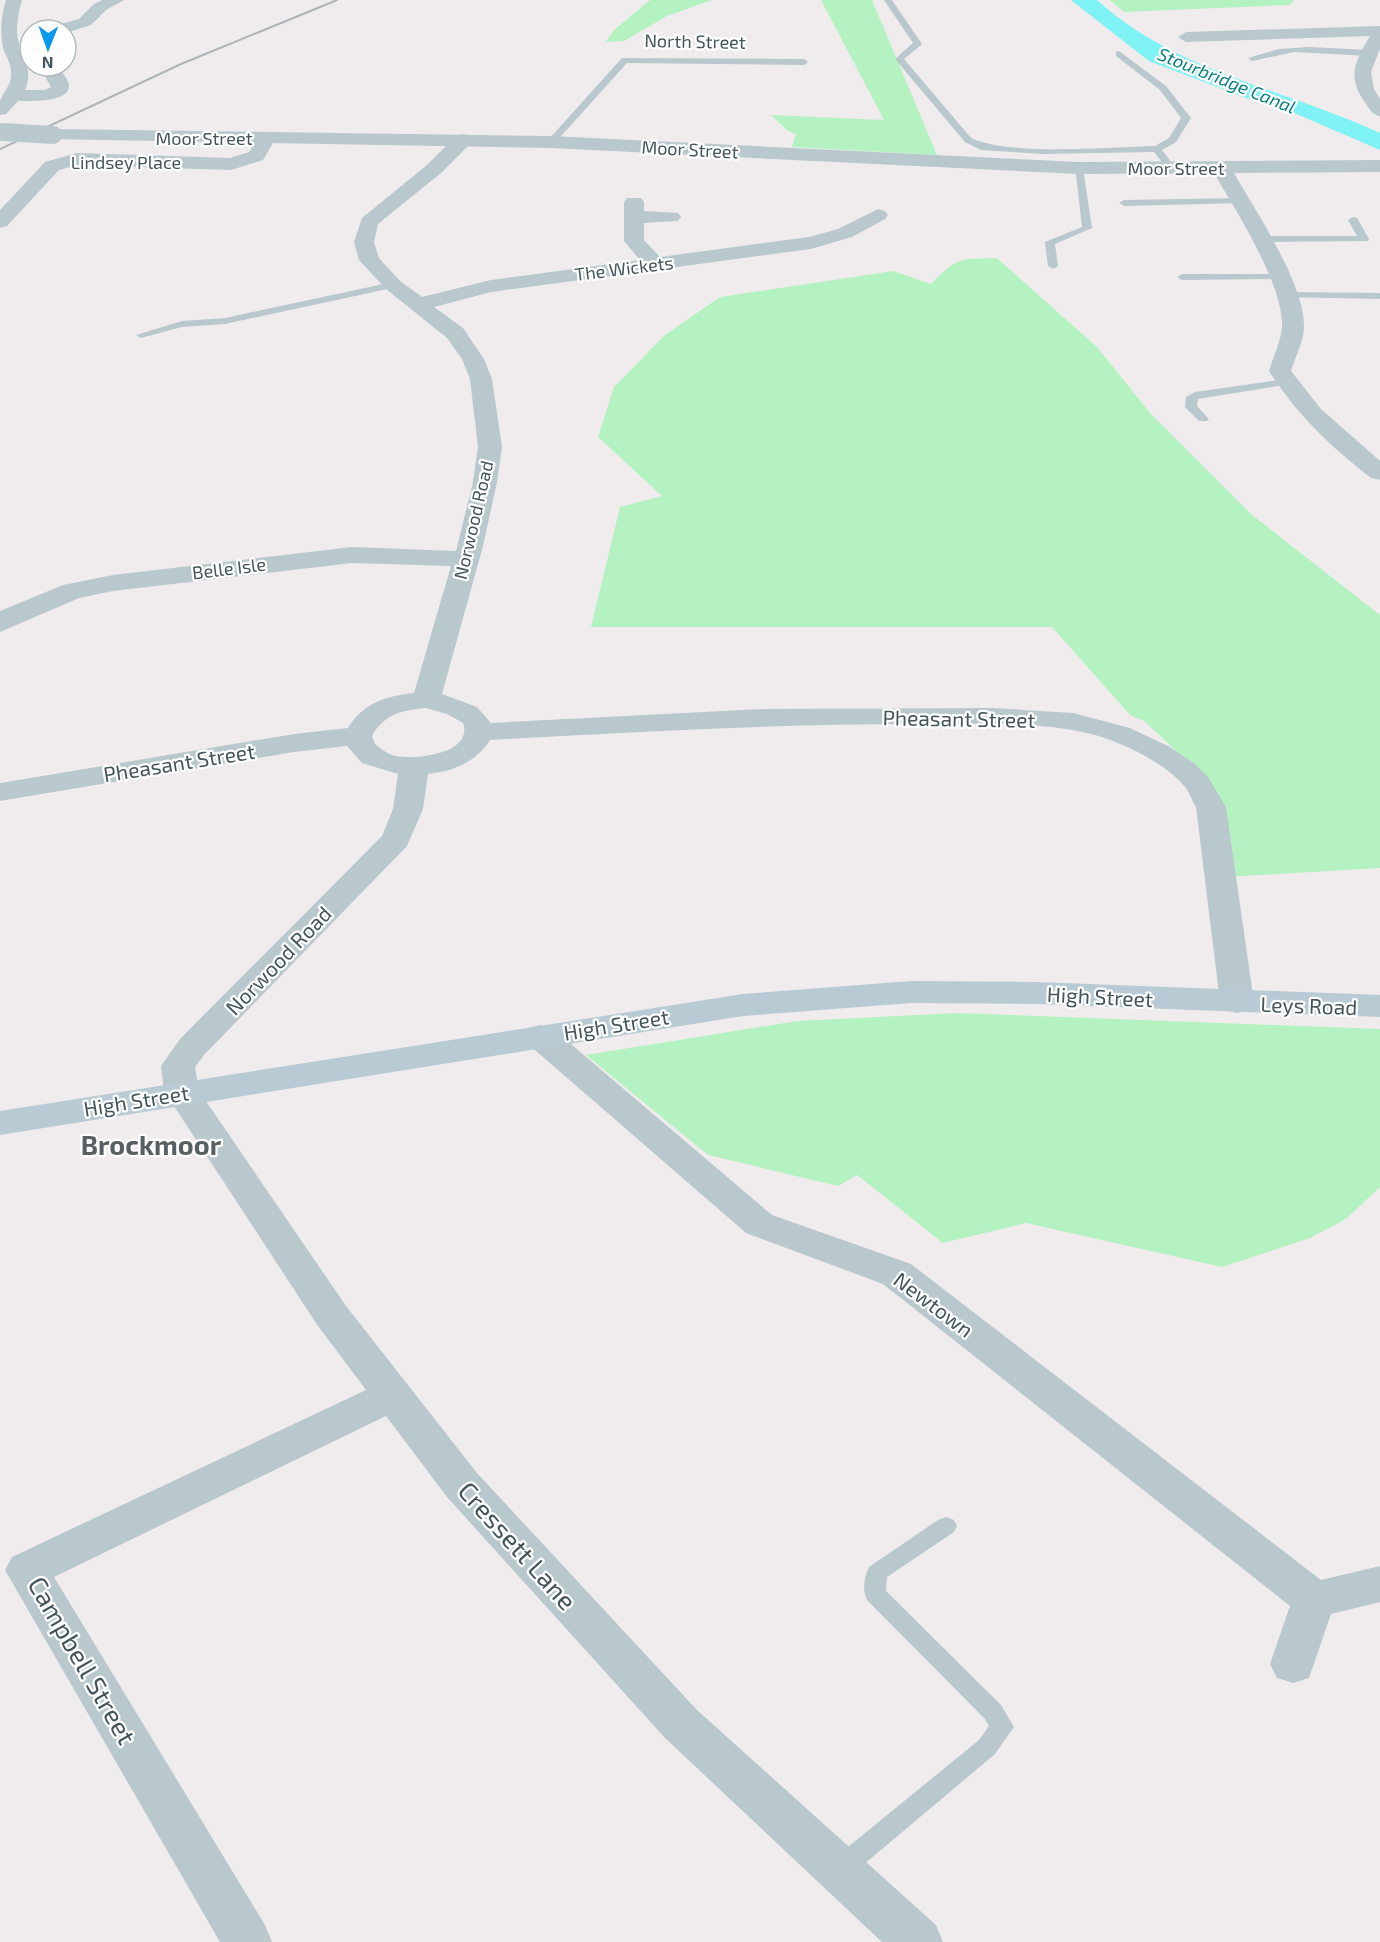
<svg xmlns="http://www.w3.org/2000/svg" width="1380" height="1942" viewBox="0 0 1380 1942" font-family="'Exo 2',sans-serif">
<rect width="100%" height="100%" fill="#f0eced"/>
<g fill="#b5f2c1">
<polygon points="650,0 712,0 667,16 624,41 606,42 613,31"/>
<polygon points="821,0 872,0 937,155 792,147 796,134 788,131 771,115 884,120"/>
<polygon points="1110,0 1293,0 1293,2 1289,5 1124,12"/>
<path d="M 997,258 L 1097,347 L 1151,414 L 1251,514 L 1380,615 L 1380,868 L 1225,877 L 1202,775 L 1144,721 L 1130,715 L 1052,627 L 591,627 L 620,507 L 662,496 L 598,437 L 614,387 L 665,335 L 720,297 L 893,271 L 931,284 C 957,257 960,259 997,258 Z"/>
<polygon points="958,1013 1380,1029 1380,1187 1346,1219 1310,1238 1222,1267 1026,1223 943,1243 857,1175 838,1186 708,1155 586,1055 797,1021"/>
</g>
<path fill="#7ef2f4" d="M 1071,0 L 1097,0 C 1176,72 1285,89 1380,133 L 1380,150 L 1292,112 L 1268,103 L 1246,98 L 1149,61 Z"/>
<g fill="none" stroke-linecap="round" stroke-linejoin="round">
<g fill="#b9c8cd" fill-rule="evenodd">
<path d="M 884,0 L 892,0 L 922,44 L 904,59 L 971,138 C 1008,156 1110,147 1155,146 L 1169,138 L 1181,118 L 1160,90 L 1116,56 L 1116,52 L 1119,51 L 1166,86 L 1191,118 L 1176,142 L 1162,150 L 1175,167 L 1167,169 L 1154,152 L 1042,154 L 981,150 L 965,142 L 895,59 L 913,43 Z"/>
<polygon points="1309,47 1369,50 1373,53 1369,56 1294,52 1252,61 1248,58 1279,49"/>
<polygon points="622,58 804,59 808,62 804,65 627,63 554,144 548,144 548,140"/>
<polygon points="1075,166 1083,168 1092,228 1055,244 1058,266 1053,269 1048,266 1045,242 1082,227"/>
<polygon points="1240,198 1243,199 1243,203 1124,206 1119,203 1124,200"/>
<polygon points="1353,217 1357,218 1369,239 1368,241 1261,242 1256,239 1261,236 1357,236 1348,220"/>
<polygon points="1278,274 1282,275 1282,279 1182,280 1177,277 1182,274"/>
<polygon points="393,282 397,283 397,287 225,324 182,327 141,338 136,335 182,321 225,318"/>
<polygon points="1286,292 1380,293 1380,299 1282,297 1282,293"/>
<polygon points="1286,379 1290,380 1290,384 1198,399 1197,406 1209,419 1207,421 1199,421 1185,407 1186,397 1195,392"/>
<path d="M 946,1517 L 954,1520 L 957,1526 L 954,1532 L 887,1577 L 886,1591 L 1001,1705 L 1014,1727 L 995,1754 L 850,1876 L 841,1879 L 832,1876 L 829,1868 L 832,1860 L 979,1740 L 989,1726 L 985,1719 L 867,1600 C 862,1590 864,1577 869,1567 L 938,1520 Z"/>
</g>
<g fill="#b9c8cd" fill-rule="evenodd">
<path d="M 6,0 L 22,0 C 18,14 15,29 19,44 C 23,64 34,68 25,90 L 45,90 L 51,87 L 39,66 L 57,66 C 61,71 69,79 69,86 C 69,103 29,101 18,101 L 6,114 L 0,115 C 0,111 0,105 0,101 C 3,92 11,86 11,75 C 12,64 6,57 3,48 C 0,33 1,15 6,0 Z"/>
<polygon points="102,0 124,0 106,10 91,25 66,33 66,30 51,30 53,26 79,19 94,4"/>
<path d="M 1380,26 L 1380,49 L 1371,72 L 1374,89 L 1380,99 L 1380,116 C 1373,115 1370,110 1366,104 C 1346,77 1355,62 1370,36 L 1186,42 L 1178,37 L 1186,32 Z"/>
<polygon points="267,132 274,134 276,138 263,160 231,170 78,165 59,170 7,226 0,228 0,210 45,162 77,153 230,158 249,152 260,134"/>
<path d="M 463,134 L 470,136 L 472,140 L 470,144 L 441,173 L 378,224 L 374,242 L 379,258 L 400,281 L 422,297 L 491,280 L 640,260 L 624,241 L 624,202 L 627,198 L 641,198 L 644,202 L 644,211 L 678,213 L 681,217 L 678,221 L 644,223 L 644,240 L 660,257 L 809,237 L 838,229 L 878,209 L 885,211 L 888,215 L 885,219 L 852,237 L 811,249 L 491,292 L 434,307 L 463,328 L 484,359 L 492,379 L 502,447 L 497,482 L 483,546 L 442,694 L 477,707 L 491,723 L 762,709 L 993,708 L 1073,713 L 1130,728 L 1170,747 L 1195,764 L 1208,777 L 1226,807 L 1254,1002 L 1249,1010 L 1237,1013 L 1225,1010 L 1220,1002 L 1196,807 C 1192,801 1190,793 1185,787 C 1165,762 1118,740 1087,733 C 1032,720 972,725 916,724 C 773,724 632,732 490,740 C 476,762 454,771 428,774 L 423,809 L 407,846 L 204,1055 L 195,1067 L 199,1091 L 346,1306 L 477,1473 L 697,1710 L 936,1925 L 943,1942 L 882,1942 L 665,1738 L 447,1497 L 386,1416 L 54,1577 L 265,1925 L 272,1942 L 220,1942 L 5,1570 L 12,1557 L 366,1390 L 318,1326 L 170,1100 L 164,1092 L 161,1066 L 180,1039 L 382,836 L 393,809 L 398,774 L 362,763 L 347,746 L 294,752 L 0,801 L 0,783 L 294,734 L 348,728 C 363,703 386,696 414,693 L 451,566 L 352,563 L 113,591 L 79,598 L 0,632 L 0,611 L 63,585 L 113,575 L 352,547 L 456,551 L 473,482 L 478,447 L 470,379 L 462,359 L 447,338 L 386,289 L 359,260 L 354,242 L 362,218 L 427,165 L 456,136 ZM 426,708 L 447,714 L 463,723 C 474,754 415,760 396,756 C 388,754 382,750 375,744 L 372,736 C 384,714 403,710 426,708 Z"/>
<path d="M 1221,162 L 1228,164 L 1231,168 C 1253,207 1305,283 1304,327 C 1304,341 1295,357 1291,371 L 1321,409 L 1380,461 L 1380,480 L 1371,478 C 1331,447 1296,414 1269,371 C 1273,357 1281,342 1282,327 C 1284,284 1233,206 1211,168 L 1214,164 Z"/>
<polygon points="540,1025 552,1028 772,1215 911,1264 1321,1580 1380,1566 1380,1602 1331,1614 1309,1678 1293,1683 1277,1678 1270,1664 1290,1606 883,1284 746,1233 528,1044 523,1036 528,1028"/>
</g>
<polygon fill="#b9c8cd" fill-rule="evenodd" points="53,129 551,136 1078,162 1380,160 1380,172 1078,174 551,148 46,139 44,135 46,131"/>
<polygon fill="#b8cad3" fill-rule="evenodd" points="911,981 1037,982 1380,995 1380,1017 1037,1004 911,1003 743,1016 0,1135 0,1111 743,994"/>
<polyline stroke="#aeb3b8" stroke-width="2" points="0,149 181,64 337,0"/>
<polyline stroke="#b9c8cd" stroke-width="18" points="2,132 53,135"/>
</g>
<g text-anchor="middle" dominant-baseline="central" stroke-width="4.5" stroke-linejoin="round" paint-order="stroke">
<g font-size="18" fill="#43555b" stroke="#fff">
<text transform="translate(695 41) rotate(1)">North Street</text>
<text x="204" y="138">Moor Street</text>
<text transform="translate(690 149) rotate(3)">Moor Street</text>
<text x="126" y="162">Lindsey Place</text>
<text x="1176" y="168">Moor Street</text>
<text transform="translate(624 268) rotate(-7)">The Wickets</text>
<text transform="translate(473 520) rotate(-77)">Norwood Road</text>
<text transform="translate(229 568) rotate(-7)">Belle Isle</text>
</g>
<g font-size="18" font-style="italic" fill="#057f81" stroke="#fff">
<text transform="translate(1227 80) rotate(22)">Stourbridge Canal</text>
</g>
<g font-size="21" fill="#43555b" stroke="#fff">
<text transform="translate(959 718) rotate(1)">Pheasant Street</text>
<text transform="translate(179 762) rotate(-9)">Pheasant Street</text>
<text transform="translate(278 960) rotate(-46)">Norwood Road</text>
<text transform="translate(1100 996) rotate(3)">High Street</text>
<text transform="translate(1309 1005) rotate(2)">Leys Road</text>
<text transform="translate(616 1024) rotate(-9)">High Street</text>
<text transform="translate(136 1100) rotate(-9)">High Street</text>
<text transform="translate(934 1304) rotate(37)">Newtown</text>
</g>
<g font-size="26" fill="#43555b" stroke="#fff">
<text transform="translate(518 1545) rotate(48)">Cressett Lane</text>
<text transform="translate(83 1660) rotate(60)">Campbell Street</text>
</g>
<g font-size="27" font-weight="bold" fill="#585f62" stroke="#fff">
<text x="151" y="1144">Brockmoor</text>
</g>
</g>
<g transform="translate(48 48) rotate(181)"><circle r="28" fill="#ffffff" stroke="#b4bbbd" stroke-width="1.5"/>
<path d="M0-4.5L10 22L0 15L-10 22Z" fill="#0898ed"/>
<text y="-9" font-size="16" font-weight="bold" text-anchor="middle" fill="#43555b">N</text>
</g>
</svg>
